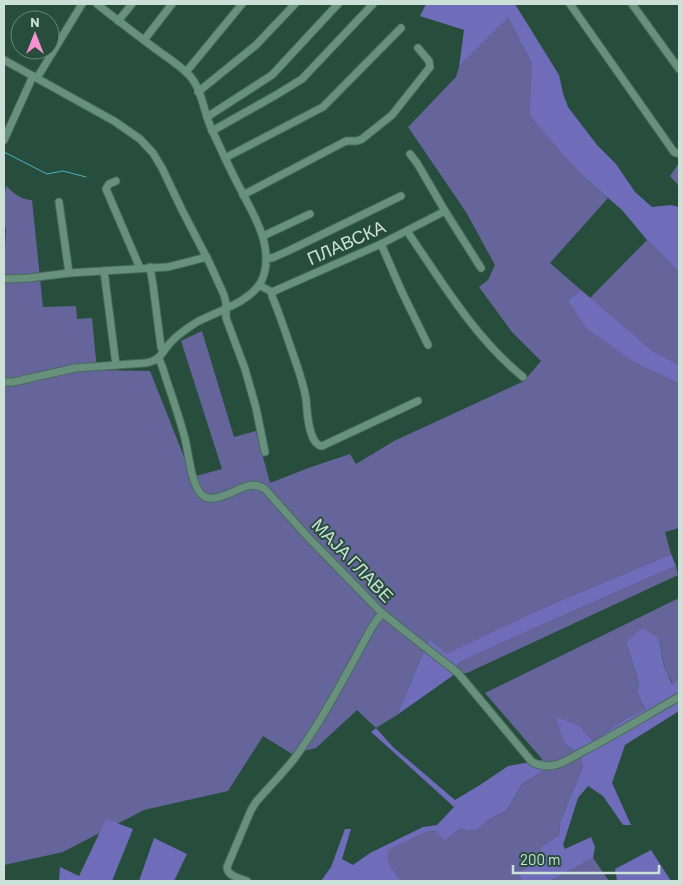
<svg xmlns="http://www.w3.org/2000/svg" width="683" height="885" viewBox="0 0 683 885" font-family="Barlow,sans-serif">
<rect width="100%" height="100%" fill="#274d3c"/>
<g fill="#65659c">
<path d="M 508,18 L 532,64 L 585,178 L 608,198 L 550,263 L 581,290 L 568,300 L 637,364 L 679,384 L 679,528 L 665,532 L 671,554 L 543,608 L 447,655 L 429,639 L 397,715 L 376,728 L 357,710 L 316,748 L 292,754 L 263,736 L 228,791 L 144,810 L 63,852 L 4,865 L 4,247 L 5,246 L 6,228 L 4,227 L 4,200 L 6,186 C 14,193 21,200 32,200 L 43,307 L 76,306 L 77,319 L 92,318 L 97,370 L 150,371 L 192,477 L 222,469 L 181,341 L 202,331 L 234,437 L 256,431 L 270,483 L 311,467 L 350,454 L 356,464 L 394,441 L 524,381 L 541,361 L 512,332 L 479,287 L 488,280 L 495,265 L 466,212 L 408,127 L 456,77 L 459,67 Z"/>
<polygon points="679,163 679,186 670,176"/>
<polygon points="647,240 679,272 679,365 653,351 590,298"/>
<polygon points="676,566 678,575 467,673 455,674 458,663 537,627"/>
<path d="M 679,598 L 679,679 L 673,684 L 665,669 L 659,639 L 626,642 L 639,682 L 637,692 L 647,709 L 627,718 L 593,741 L 580,726 L 580,755 L 583,766 L 560,822 L 559,835 L 541,847 L 541,860 L 518,873 L 522,881 L 401,881 C 393,869 386,866 387,850 L 426,832 L 459,829 L 476,831 L 488,820 L 506,811 L 522,784 L 545,770 L 542,759 L 485,693 Z"/>
<polygon points="593,858 609,881 550,881"/>
</g>
<g fill="#6f6cb9">
<polygon points="426,4 515,4 559,75 563,93 568,107 597,145 616,164 635,192 652,207 671,205 679,207 679,272 647,240 622,210 585,178 552,142 530,115 532,64 508,18 459,67 464,30 420,16"/>
<polygon points="581,290 653,351 679,365 679,384 637,364 587,329 568,300"/>
<polygon points="671,554 676,566 537,627 458,663 455,674 397,715 429,639 447,654 543,608"/>
<polygon points="643,628 659,639 664,666 672,684 679,679 679,711 625,745 612,783 631,825 623,825 603,796 588,786 578,798 563,845 565,849 591,837 595,847 593,858 550,881 522,881 518,873 541,860 541,847 559,835 560,822 583,766 580,755 564,742 556,717 580,726 593,741 627,718 646,709 637,692 639,682 626,642"/>
<path d="M 376,728 L 393,747 L 455,800 L 480,785 L 508,766 L 542,760 L 545,770 L 522,784 L 506,811 L 488,820 L 476,831 L 459,829 L 445,840 L 436,831 L 426,832 L 388,850 C 386,866 393,869 401,881 L 321,881 L 331,867 L 345,829 L 351,829 L 342,859 L 353,865 L 370,853 L 423,827 L 437,825 L 454,807 L 400,758 L 371,732 Z"/>
<polygon points="106,819 133,829 112,881 59,881 60,867 79,876"/>
<polygon points="154,838 187,854 174,881 139,881"/>
<polygon points="651,850 671,881 617,881 615,869"/>
</g>
<g fill="none" stroke-linecap="round" stroke-linejoin="round">
<polyline stroke="#4db0c7" stroke-width="1" points="4,152 47,174 63,171 86,177"/>
<g stroke="#486a5c" stroke-width="9">
<g id="minor">
<polyline points="570,4 674,152 676,153 679,153"/>
<polyline points="632,4 679,69"/>
<polyline points="118,21 132,4"/>
<polyline points="144,40 172,4"/>
<polyline points="4,60 114,121 140,139 153,153 162,168 182,210 210,264 224,295 226,303 226,318 245,369 256,408 265,452"/>
<polyline points="186,72 242,4"/>
<polyline points="37,78 82,4"/>
<polyline points="198,92 256,45 295,4"/>
<polyline points="207,117 272,75 338,4"/>
<polyline points="212,131 276,95 302,79 373,4"/>
<polyline points="4,140 33,76"/>
<polyline points="410,154 417,163 445,211 481,268"/>
<polyline points="225,158 323,107 401,28"/>
<polyline points="116,181 109,184 106,189 140,268"/>
<polyline points="243,195 346,141 357,141 362,139 392,115 430,67 429,61 418,48"/>
<polyline points="59,202 69,273"/>
<path d="M 407,231 C 442,282 474,337 523,377"/>
<polyline points="263,236 310,214"/>
<polyline points="381,244 402,292 428,345"/>
<polyline points="267,258 272,258 288,251 401,196"/>
<polyline points="150,267 153,285 161,347 163,352"/>
<polyline points="104,271 116,365"/>
<polyline points="4,279 29,278 69,273 168,267 207,257"/>
<polyline points="259,285 272,292"/>
<path d="M 272,292 L 272,296 C 280,315 286,334 293,354 C 298,368 303,383 306,398 C 307,410 308,444 322,446 L 418,401"/>
<polyline points="272,292 381,244 445,211"/>
<path d="M 158,359 L 160,361 L 163,369 C 170,391 178,413 184,435 C 189,452 190,481 201,494 C 206,499 213,499 219,497 C 235,494 249,478 265,489 L 306,535 L 381,612 L 397,625 L 458,673 L 532,762 C 540,766 547,767 555,765 C 564,763 573,757 582,752 C 615,735 647,715 679,697"/>
<path d="M 4,382 L 13,382 L 75,368 L 145,363 C 163,360 162,350 173,340 C 180,333 189,327 197,322 C 216,312 250,302 261,282 C 267,270 267,255 264,242 C 260,223 249,207 241,190 C 230,170 221,149 211,128 C 204,112 202,90 190,76 C 181,66 168,58 157,50 C 137,35 117,20 97,4"/>
<path d="M 247,881 C 239,878 227,876 227,867 L 251,810 L 256,802 C 268,788 282,774 294,759 C 324,718 347,672 372,627 L 379,617 L 384,614"/>
</g>
</g>
<use href="#minor" stroke="#68917d" stroke-width="7"/>
</g>
<g text-anchor="middle" dominant-baseline="central" stroke-width="4" stroke-linejoin="round" paint-order="stroke">
<g font-size="18" fill="#cbe0d6" stroke="#274d3c">
<text transform="translate(346 242) rotate(-24)">ПЛАВСКА</text>
<text transform="translate(353 560) rotate(46)">МАЈА ГЛАВЕ</text>
</g>
</g>
<rect width="683" height="885" fill="none" stroke="#cbe0d6" stroke-width="10"/>
<g transform="translate(35 35)"><circle r="24" fill="#274d3c" stroke="#69887a"/>
<path d="M0-4L9 19L0 12L-9 19Z" fill="#f790ce"/>
<text y="-8" font-size="14" font-weight="bold" text-anchor="middle" fill="#cbe0d6">N</text>
</g>
<path d="M513 865v8h146v-8" fill="none" stroke="#cbe0d6" stroke-width="2.5"/>
<text x="520" y="865" font-size="15" fill="#cbe0d6" stroke="#274d3c" stroke-width="4" paint-order="stroke">200 m</text>
</svg>
